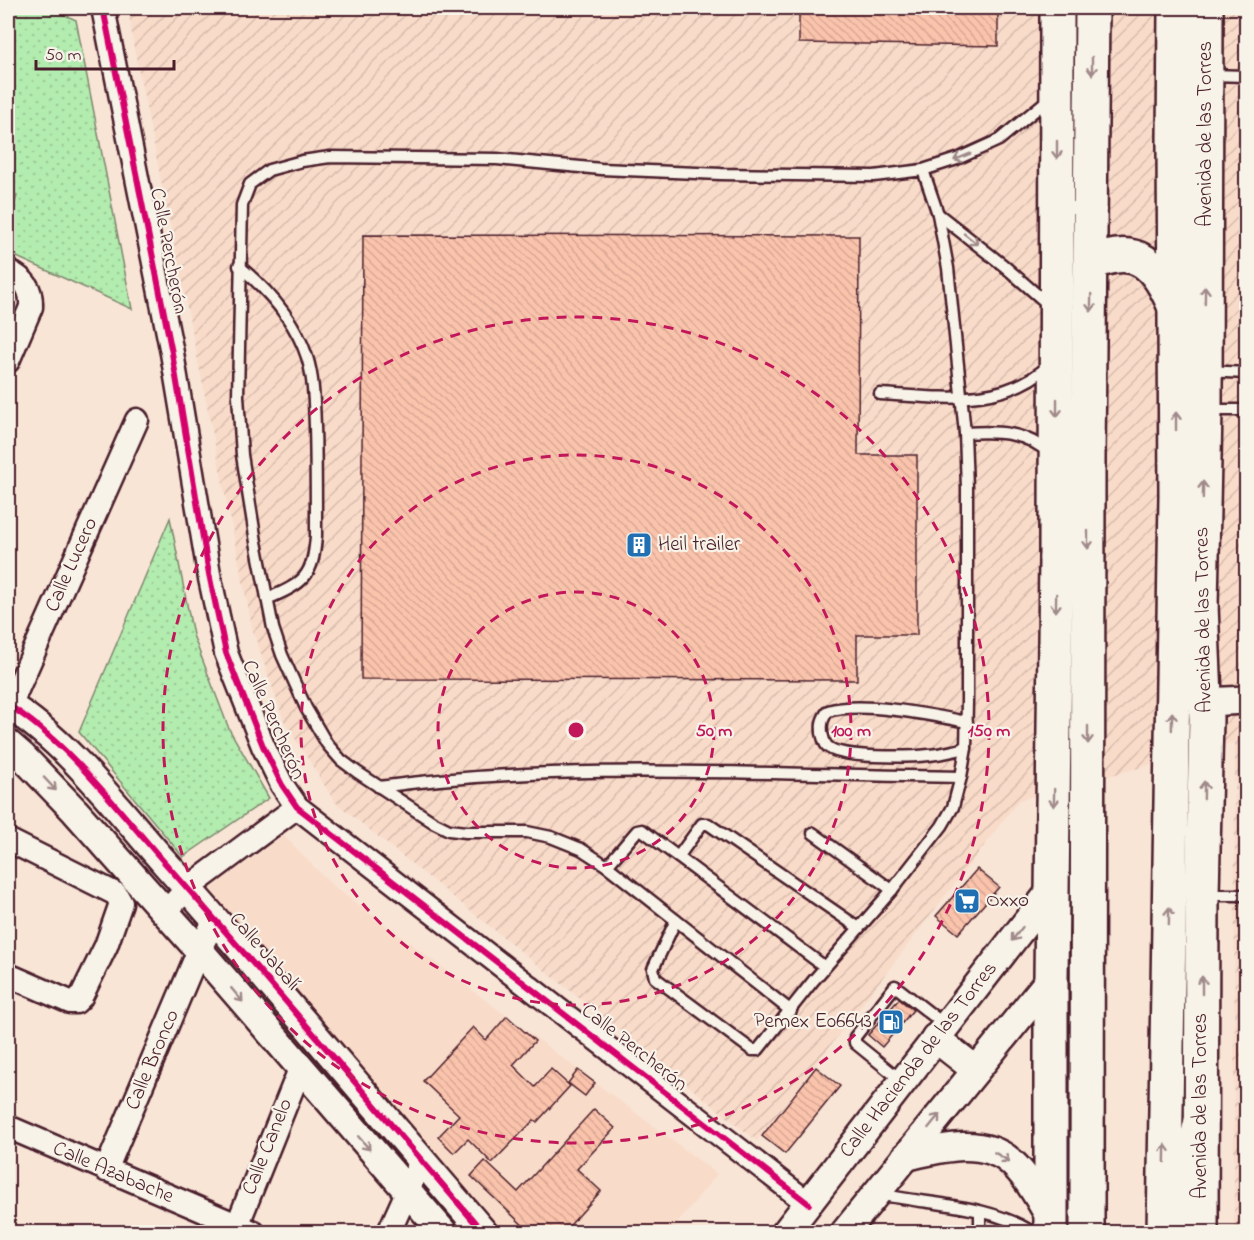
<svg xmlns="http://www.w3.org/2000/svg" width="1254" height="1240" viewBox="0 0 1254 1240" font-family="'Indie Flower',sans-serif">
<defs>
<pattern id="industrial-furrows" width="10" height="10" patternUnits="userSpaceOnUse" patternTransform="scale(1.5)"><rect width="10" height="10" fill="#f9dbc9"/><path d="M-1 1l2-2M0 10L10 0M9 11l2-2" fill="none" stroke="#d7bcad"/></pattern>
<pattern id="grass-dots" width="8" height="8" patternUnits="userSpaceOnUse" patternTransform="scale(1.5)"><rect width="8" height="8" fill="#b3ecaf"/><path d="M2 2h.1M6 6h.1" fill="none" stroke="#9bca97" stroke-width="1.8" stroke-linecap="round"/></pattern>
<pattern id="building-back-hatch" width="6" height="6" patternUnits="userSpaceOnUse" patternTransform="scale(1.5)"><rect width="6" height="6" fill="#fac3ac"/><path d="M-1 5l2 2M0 0l6 6M5-1l2 2" fill="none" stroke="#d8a794"/></pattern>
</defs>
<rect width="100%" height="100%" fill="#f8e5d6"/>
<filter id="ink" filterUnits="userSpaceOnUse"><feTurbulence type="fractalNoise" baseFrequency=".0167" numOctaves="2"/><feDisplacementMap in="SourceGraphic" scale="12" xChannelSelector="R" yChannelSelector="G"/><feConvolveMatrix kernelMatrix="1 2 1 2 8 2 1 2 1" color-interpolation-filters="sRGB"/></filter>
<g filter="url(#ink)">
<polygon fill="#f9dbc9" points="283,835 332,885 717,1174 670,1232 501,1232 206,892"/>
<polygon fill="url(#industrial-furrows)" points="128,8 1246,8 1246,1232 1234,1232 1235,742 1019,800 757,1141 335,802 284,721 253,631 134,48"/>
<g fill="url(#grass-dots)" stroke="#7e866d" stroke-width="1.5">
<polygon points="8,8 50,8 76,20 132,309 8,253 8,223 17,196 8,192"/>
<polygon points="170,518 193,635 229,729 269,798 183,857 79,732"/>
</g>
<g fill="url(#building-back-hatch)" stroke="#4a1f2b" stroke-width="1.5">
<polygon points="799,8 998,8 998,46 799,43"/>
<polygon points="363,235 859,236 858,455 917,455 917,635 857,635 857,680 361,679"/>
<polygon points="977,869 999,887 958,934 936,916"/>
<polygon points="899,999 913,1010 882,1047 868,1035"/>
<polygon points="507,1016 535,1041 513,1065 535,1087 551,1069 570,1086 537,1122 534,1120 492,1163 468,1139 454,1153 438,1137 459,1115 423,1081 473,1027 486,1040"/>
<polygon points="816,1067 840,1086 785,1154 762,1136"/>
<polygon points="578,1070 595,1083 585,1096 568,1083"/>
<polygon points="594,1109 615,1128 577,1169 601,1191 563,1233 531,1233 471,1176 485,1161 518,1192"/>
</g>
<g fill="none" stroke-linecap="round" stroke-linejoin="round">
<g stroke="#4a1f2b" stroke-width="15">
<g id="service">
<polyline points="1210,75 1246,76"/>
<polyline points="923,170 957,159 999,140 1050,98"/>
<polyline points="938,214 1003,265 1050,306"/>
<path d="M 239,266 C 269,291 295,320 307,357 C 314,379 314,403 315,426 C 316,462 316,499 316,536 C 313,577 304,583 267,599"/>
<polyline points="1207,371 1246,373"/>
<path d="M 880,394 C 937,397 1004,409 1050,364"/>
<polyline points="1208,410 1246,410"/>
<path d="M 965,433 C 996,431 1026,431 1050,454"/>
<path d="M 966,748 C 954,751 941,754 929,755 C 911,757 838,759 827,746 C 824,743 823,737 822,733 C 821,724 822,719 828,711 C 862,701 931,715 967,722"/>
<path d="M 379,787 C 572,761 768,775 961,777"/>
<polyline points="813,833 892,890"/>
<polyline points="678,857 702,824 708,824 859,928"/>
<polyline points="607,866 637,831 642,830 825,967"/>
<polyline points="1206,895 1246,895"/>
<polyline points="676,920 653,969 655,978 752,1050 758,1050 813,981 892,890 942,826 953,807 961,777 966,748 967,702 967,488 965,433 948,268 938,214 923,170 874,176 721,174 601,169 497,159 330,157 302,161 269,170 250,184 242,205 238,396 242,455 256,542 273,628 282,655 306,708 327,744 341,760 357,772 433,822 449,830 466,832 527,832 551,837 581,849 607,866 791,1011"/>
<polyline points="902,1081 855,1043 855,1037 895,986 945,1025"/>
<path d="M 879,1194 C 930,1205 988,1204 1032,1232"/>
<polyline points="980,1232 980,1212"/>
</g>
</g>
<g stroke="#4a1f2b" stroke-width="27">
<g id="minor">
<polyline points="103,8 172,353 209,574 226,653 263,746 282,785 297,807 809,1204"/>
<path d="M 8,271 C 24,279 32,288 31,307 L 8,361"/>
<polyline points="8,710 137,420"/>
<polyline points="8,840 116,894 121,903 106,946 81,997 76,1002 70,1002 8,975"/>
<polyline points="165,912 188,888 297,807"/>
<polyline points="8,1127 253,1232"/>
<polyline points="106,1170 199,950 215,920"/>
<polyline points="237,1226 300,1069"/>
<polyline points="389,1232 421,1161"/>
</g>
</g>
<g stroke="#4a1f2b" stroke-width="32">
<g id="tertiary">
<polyline points="1206,702 1246,700"/>
<path d="M 8,705 C 67,741 119,811 165,863 C 273,984 377,1109 483,1232"/>
<polyline points="8,744 23,757 75,811 199,950 443,1232"/>
<polyline points="935,1038 976,1070"/>
<path d="M 905,1157 C 938,1149 982,1136 1011,1162 C 1028,1177 1039,1199 1051,1219"/>
<polyline points="786,1232 1053,888"/>
<polyline points="845,1232 1051,978"/>
</g>
</g>
<g stroke="#4a1f2b" stroke-width="38">
<g id="primary">
<polyline points="1051,1232 1051,978 1056,558 1057,8"/>
<polyline points="1201,1232 1202,895 1206,719 1201,606 1205,410 1206,8"/>
</g>
</g>
<g stroke="#4a1f2b" stroke-width="38">
<g id="trunk">
<path d="M 1091,264 C 1137,242 1157,265 1174,305"/>
<polyline points="1188,549 1201,606"/>
<polyline points="1056,558 1078,488"/>
<polyline points="1178,1219 1201,1121"/>
<polyline points="1087,1232 1088,458 1092,8"/>
<polyline points="1164,1232 1176,496 1174,144 1175,8"/>
</g>
</g>
<use href="#service" stroke="#f7f3e8" stroke-width="10"/>
<use href="#minor" stroke="#f7f3e8" stroke-width="22"/>
<use href="#tertiary" stroke="#f7f3e8" stroke-width="27"/>
<use href="#primary" stroke="#f7f3e8" stroke-width="33"/>
<use href="#trunk" stroke="#f7f3e8" stroke-width="33"/>
<g stroke="#f7f3e8" stroke-width="10">
<g id="cycleway">
<polyline points="103,8 172,353 209,574 226,653 263,746 282,785 297,807 809,1204"/>
<path d="M 8,705 C 67,741 119,811 165,863 C 273,984 377,1109 483,1232"/>
</g>
</g>
<use href="#cycleway" stroke="#d6006c" stroke-width="6"/>
</g>
<defs><path id="oneway-shaft" d="M-6 0H5M1.5-3L5.5 0L1.5 3" fill="none" stroke-width="1.6" stroke-linecap="round" stroke-linejoin="round" transform="scale(1.5)"/></defs>
<g stroke="#a0898a">
<use href="#oneway-shaft" transform="translate(1092 66) rotate(90)"/>
<use href="#oneway-shaft" transform="translate(1057 150) rotate(90)"/>
<use href="#oneway-shaft" transform="translate(962 157) rotate(158)"/>
<use href="#oneway-shaft" transform="translate(971 239) rotate(38)"/>
<use href="#oneway-shaft" transform="translate(1205 295) rotate(-89)"/>
<use href="#oneway-shaft" transform="translate(1091 303) rotate(91)"/>
<use href="#oneway-shaft" transform="translate(1057 408) rotate(90)"/>
<use href="#oneway-shaft" transform="translate(1176 421) rotate(-90)"/>
<use href="#oneway-shaft" transform="translate(1203 490) rotate(-89)"/>
<use href="#oneway-shaft" transform="translate(1088 540) rotate(90)"/>
<use href="#oneway-shaft" transform="translate(1056 603) rotate(91)"/>
<use href="#oneway-shaft" transform="translate(1172 721) rotate(-89)"/>
<use href="#oneway-shaft" transform="translate(1088 735) rotate(90)"/>
<use href="#oneway-shaft" transform="translate(50 784) rotate(47)"/>
<use href="#oneway-shaft" transform="translate(1204 790) rotate(-89)"/>
<use href="#oneway-shaft" transform="translate(1054 798) rotate(91)"/>
<use href="#oneway-shaft" transform="translate(1169 916) rotate(-89)"/>
<use href="#oneway-shaft" transform="translate(1017 934) rotate(128)"/>
<use href="#oneway-shaft" transform="translate(1202 985) rotate(-90)"/>
<use href="#oneway-shaft" transform="translate(237 995) rotate(50)"/>
<use href="#oneway-shaft" transform="translate(934 1121) rotate(-51)"/>
<use href="#oneway-shaft" transform="translate(364 1143) rotate(49)"/>
<use href="#oneway-shaft" transform="translate(1165 1153) rotate(-89)"/>
<use href="#oneway-shaft" transform="translate(1002 1157) rotate(31)"/>
</g>
</g>
<g fill="none" stroke="#c2185b" stroke-width="3" stroke-dasharray="10 8">
<circle cx="576" cy="730" r="138"/>
<circle cx="576" cy="730" r="275"/>
<circle cx="576" cy="730" r="413"/>
</g>
<defs>
<g id="building-square" transform="scale(1.35)"><rect x="-9" y="-9" width="18" height="18" rx="4" fill="#1f6fb2" stroke="#f7f3e8"/><path d="M-4-6H4V6H1V3H-1V6H-4ZM-2.5-4.3h1.7v1.8h-1.7ZM.8-4.3h1.7v1.8H.8ZM-2.5-1h1.7V.8h-1.7ZM.8-1h1.7V.8H.8Z" fill="#fff"/></g>
<g id="supermarket-square" transform="scale(1.35)"><rect x="-9" y="-9" width="18" height="18" rx="4" fill="#1f6fb2" stroke="#f7f3e8"/><path d="M-6-5.5h2.5l.6 2H6L4.5 2H-2.5L-4.4-4H-6ZM-1.5 3.2a1.3 1.3 0 1 0 .1 0ZM3 3.2a1.3 1.3 0 1 0 .1 0Z" fill="#fff"/></g>
<g id="fuel-square" transform="scale(1.35)"><rect x="-9" y="-9" width="18" height="18" rx="4" fill="#1f6fb2" stroke="#f7f3e8"/><path d="M-5.5-6h7V0h2V4h1.3V-2.5L3-4.5l.8-.8L6-3V5H2.5V1h-1V6h-7ZM-4.2-4.7v3.2H.2V-4.7Z" fill="#fff"/></g>
</defs>
<g fill-rule="evenodd">
<use href="#building-square" x="639" y="545"/>
<use href="#supermarket-square" x="967" y="901"/>
<use href="#fuel-square" x="891" y="1022"/>
</g>
<g text-anchor="middle" dominant-baseline="central" stroke-width="4.5" stroke-linejoin="round" paint-order="stroke">
<g font-size="21" fill="#4a1f2b" stroke="#f7f3e8">
<text transform="translate(1206 134) rotate(-90)">Avenida de las Torres</text>
<text transform="translate(168 251) rotate(79)">Calle Percherón</text>
<text transform="translate(72 565) rotate(-66)">Calle Lucero</text>
<text transform="translate(1204 620) rotate(-91)">Avenida de las Torres</text>
<text transform="translate(273 720) rotate(66)">Calle Percherón</text>
<text transform="translate(264 952) rotate(49)">Calle Jabalí</text>
<text transform="translate(634 1048) rotate(38)">Calle Percherón</text>
<text transform="translate(153 1060) rotate(-67)">Calle Bronco</text>
<text transform="translate(919 1060) rotate(-52)">Calle Hacienda de las Torres</text>
<text transform="translate(1201 1106) rotate(-90)">Avenida de las Torres</text>
<text transform="translate(268 1147) rotate(-68)">Calle Canelo</text>
<text transform="translate(113 1173) rotate(23)">Calle Azabache</text>
</g>
<g font-size="21" fill="#4a1f2b" stroke="#f7f3e8" text-anchor="start">
<text x="658" y="545">Heil trailer</text>
<text x="986" y="901">Oxxo</text>
<text x="872" y="1022" text-anchor="end">Pemex E06643</text>
</g>
</g>
<circle cx="576" cy="730" r="9" fill="#c2185b" stroke="#f7f3e8" stroke-width="3"/>
<g font-size="18" text-anchor="middle" font-weight="bold" fill="#c2185b" stroke="#f7f3e8" stroke-width="4.5" stroke-linejoin="round" paint-order="stroke">
<text x="714" y="736">50 m</text>
<text x="851" y="736">100 m</text>
<text x="989" y="736">150 m</text>
</g>
<rect width="1254" height="1240" fill="none" stroke="#f7f3e8" stroke-width="30"/>
<rect x="15" y="15" width="1224" height="1210" fill="none" stroke="#4a1f2b" stroke-width="2" filter="url(#ink)"/>
<path d="M36 60v9h138v-9" fill="none" stroke="#4a1f2b" stroke-width="3"/>
<text x="45" y="60" font-size="18" fill="#4a1f2b" stroke="#f7f3e8" stroke-width="4.5" paint-order="stroke">50 m</text>
</svg>
